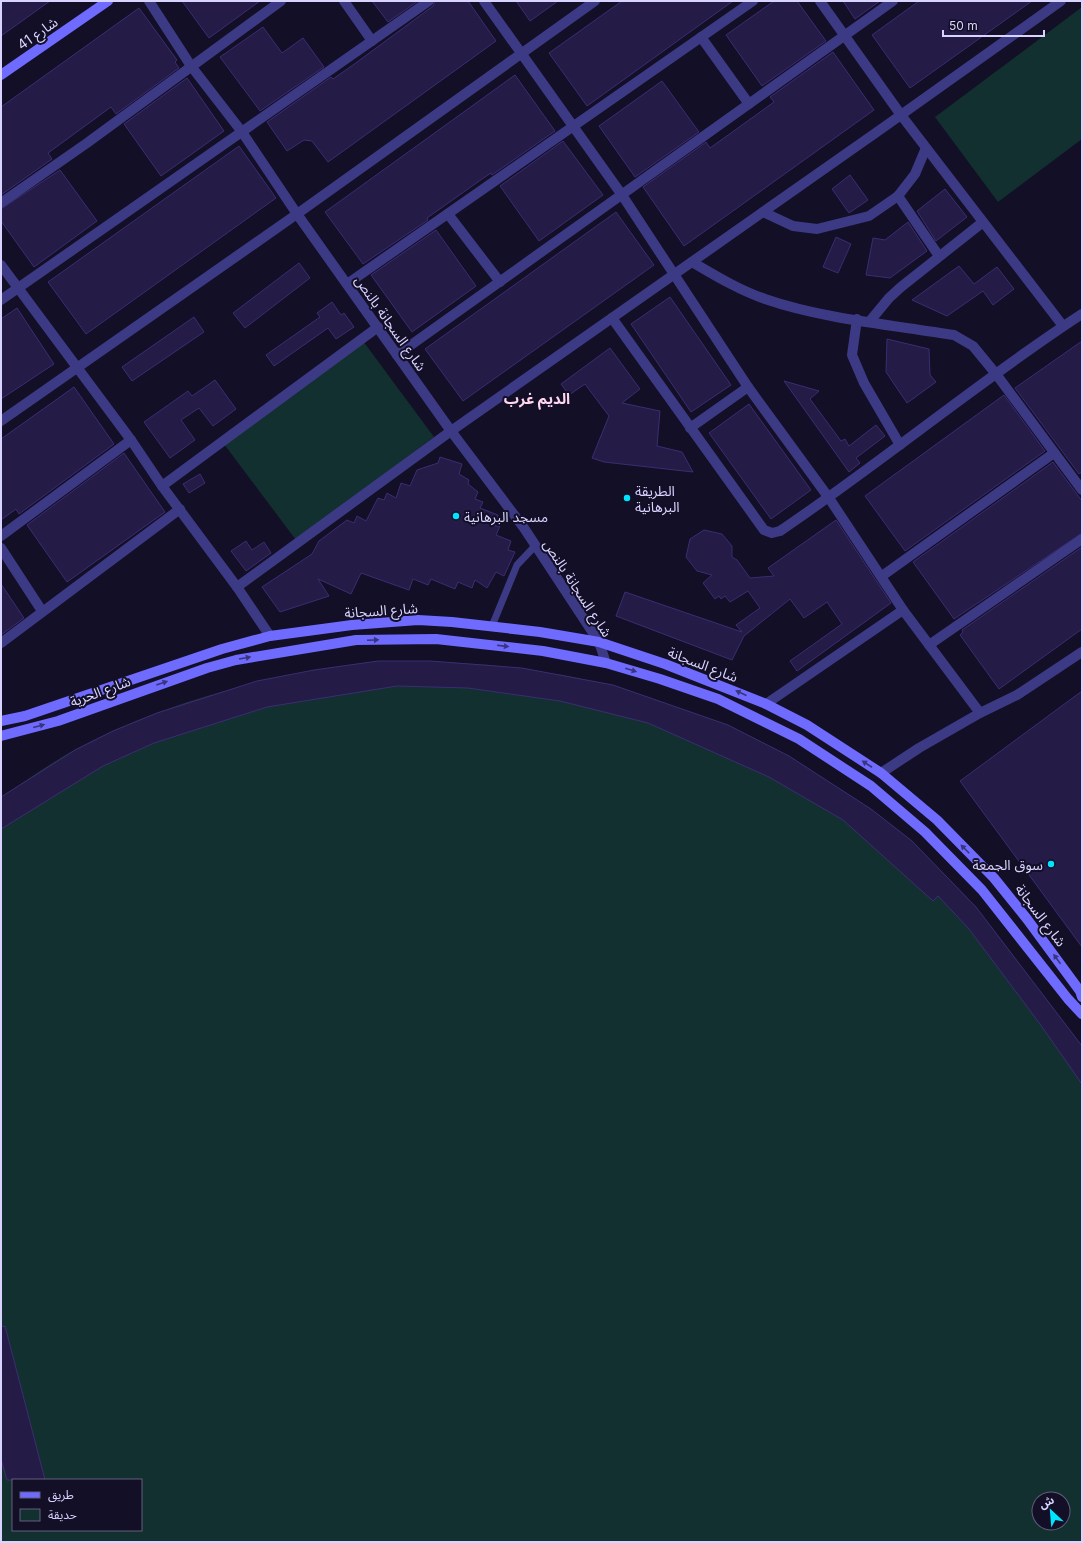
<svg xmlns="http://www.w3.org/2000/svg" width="1083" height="1543" viewBox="0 0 1083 1543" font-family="Inter,'Noto Sans Arabic',sans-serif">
<rect width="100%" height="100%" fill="#130f26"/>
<g fill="#12302f" fill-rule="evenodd">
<polygon points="1082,7 1082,139 998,202 935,117"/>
<polygon points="363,341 434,437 296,540 224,444"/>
<path d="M 378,661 L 430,661 L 492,665 L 563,675 L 613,685 L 728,725 L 789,756 L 871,809 L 912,841 L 976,907 L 1082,1046 L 1082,1542 L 1,1542 L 1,797 C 26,781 50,763 76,749 C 169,699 273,675 378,661 ZM 13,1480 L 141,1480 L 141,1530 L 13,1530 ZM 1039,1499 L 1063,1499 L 1063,1523 L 1039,1523 Z"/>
</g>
<g fill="#241b47" stroke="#3b2d73">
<polygon points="1,1 50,1 1,36"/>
<polygon points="182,1 260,1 209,38"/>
<polygon points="372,1 418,1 388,22"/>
<polygon points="435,1 468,1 496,41 328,162 312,141 304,140 287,151 267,122 331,77 333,79 353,65 433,6"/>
<polygon points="516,1 558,1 530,21"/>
<polygon points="622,1 733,1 587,106 549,53"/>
<polygon points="774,1 797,1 826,41 762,86 726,35"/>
<polygon points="843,1 880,1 855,19"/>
<polygon points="919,1 1032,1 910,88 872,35"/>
<polygon points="139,8 177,60 175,62 179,68 116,114 111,107 48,153 52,159 1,195 1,107"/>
<polygon points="263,27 282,53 303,38 324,67 260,111 220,57"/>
<polygon points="833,52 874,110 684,246 643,187 706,142 710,148 731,133 774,102 770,97"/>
<polygon points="515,75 555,131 492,175 491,173 482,179 427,218 428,220 363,264 325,212"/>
<polygon points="187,78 224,131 161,176 124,124"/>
<polygon points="662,81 699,132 635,177 599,126"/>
<polygon points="563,141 603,195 539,241 500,186"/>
<polygon points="239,146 276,198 86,334 48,282"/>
<polygon points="60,170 97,221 34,267 1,221 1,209"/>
<polygon points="850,175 868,200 849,213 832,189"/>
<polygon points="945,189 967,217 936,241 917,211"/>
<polygon points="616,212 654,265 463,401 425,349"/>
<polygon points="908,222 927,251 890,278 866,275 873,238 885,240"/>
<polygon points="436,230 476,286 412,332 371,275"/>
<polygon points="836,237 851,244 838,273 823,267"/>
<polygon points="299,263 310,278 245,328 233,313"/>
<polygon points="959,266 974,284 997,267 1014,289 993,305 983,291 947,316 912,300"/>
<polygon points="670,297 731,385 691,412 631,324"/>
<polygon points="332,302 341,315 344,313 354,327 336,339 328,328 274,366 266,355 320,317 317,313"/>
<polygon points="17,308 54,364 1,399 1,319"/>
<polygon points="194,317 204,332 132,381 122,367"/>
<polygon points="887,339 929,349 930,375 936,382 907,403 886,372"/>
<polygon points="1082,341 1082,472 1079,474 1015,388"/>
<polygon points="610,348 640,389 622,403 660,411 657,446 682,452 693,472 604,462 592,458 609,416 585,384 569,395 561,384"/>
<polygon points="215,380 236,409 213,426 199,408 181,420 195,440 170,458 144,422 188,391 192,396"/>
<polygon points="784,381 819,391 810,399 841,441 845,439 849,446 876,425 885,436 856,458 860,463 849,472"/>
<polygon points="74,387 114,444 19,514 16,509 1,520 1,439"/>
<polygon points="1004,395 1045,451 905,551 865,496"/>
<polygon points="749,404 811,490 771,519 709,433"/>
<polygon points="124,453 165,512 67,582 27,525"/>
<polygon points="440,457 462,464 459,474 469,480 468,484 478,492 475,499 483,502 480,508 498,515 495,526 500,526 496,535 511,541 508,550 515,552 504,576 496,572 487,588 475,580 472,588 458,582 455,589 431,579 428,585 413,579 409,590 361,573 351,594 318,579 329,596 280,612 262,587 312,554 319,541 347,520 354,523 357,516 366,521 378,498 384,500 387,493 396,498 401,483 410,486 417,470 438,463"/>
<polygon points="1053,462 1082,501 1082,533 954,619 913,562"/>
<polygon points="200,474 205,483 189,493 183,484"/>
<polygon points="836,520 891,603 797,671 790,661 842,624 827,602 804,618 790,599 744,636 732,660 616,616 625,592 742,632 736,625 760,608 748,591 730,602 725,596 721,599 719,596 715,599 703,583 712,575 697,571 686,557 690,539 704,530 722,534 732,546 732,557 737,560 750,578 774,576 768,568"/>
<polygon points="246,541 252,550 264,542 271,553 246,571 231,551"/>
<polygon points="1082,547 1082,629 999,689 960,635 963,632 962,630"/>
<polygon points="1,584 24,618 1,635"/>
<polygon points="378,661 430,661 522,668 613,685 728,725 789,756 871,809 912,841 976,907 1082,1046 1082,1084 1040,1024 969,929 938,896 933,901 843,820 769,777 648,723 560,701 468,688 397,686 267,707 154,743 103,766 1,829 1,797 75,750 113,731 157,713 257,681 314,670"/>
<polygon points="1082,691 1082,947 960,781"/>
<polygon points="5,1326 45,1480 7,1480 1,1459 1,1327"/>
</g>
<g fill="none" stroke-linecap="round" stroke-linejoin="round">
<polyline stroke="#3d3a85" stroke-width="7" points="492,626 517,565 535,546"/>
<g stroke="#3d3a85" stroke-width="10">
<polyline points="344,1 372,41"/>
<polyline points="484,1 622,195 748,387 829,498 903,610 980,713"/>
<polyline points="820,1 901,115 1063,326"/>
<polyline points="701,37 749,104"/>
<polyline points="898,196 939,256"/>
<polyline points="1,203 87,143 281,1"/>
<polyline points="763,212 793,226 817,229 869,216 898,196 915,174 926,148"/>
<polyline points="448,214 500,282"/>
<path d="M 692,262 C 716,276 739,290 765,299 C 823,319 893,325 954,335 L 973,346 L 996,374 L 1082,490"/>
<polyline points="1,265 131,440 162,486 237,587 270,636"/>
<polyline points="347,284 753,1"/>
<polyline points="1,300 429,1"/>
<path d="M 612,318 L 764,530 L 772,533 L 780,531 C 882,462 978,382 1082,314"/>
<polyline points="857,319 852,355 864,383 900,445"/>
<polyline points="870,321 889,298 901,287 983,222"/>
<polyline points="397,355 893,1"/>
<polyline points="1,421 297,214 595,1"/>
<polyline points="690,428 748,387"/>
<polyline points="162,486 378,327"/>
<polyline points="1,536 131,440"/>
<polyline points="1,548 42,611"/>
<polyline points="882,576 1054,453"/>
<polyline points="237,587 451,431 884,127 1061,1"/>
<polyline points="1,643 180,509"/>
<polyline points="929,645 1082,539"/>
<polyline points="766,704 903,610"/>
<polyline points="881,773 919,748 980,713 1017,695 1082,652"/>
</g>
<polyline stroke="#3d3a85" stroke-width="10" points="149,1 191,66 242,132 297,214 451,431 524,528 599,642 606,663"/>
<g stroke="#6f6bff" stroke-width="10">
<polyline points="1,75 108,1"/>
<polyline points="1,721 25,716 222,649 270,636 352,625 418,620 452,622 540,632 599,642 665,664 766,704 807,725 881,773 937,820 994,878 1027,919 1080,991 1082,997"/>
<polyline points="1,736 58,721 207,668 236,660 356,640 436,639 543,651 606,663 660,679 718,699 799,739 871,786 925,832 982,890 1068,999 1082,1014"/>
</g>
</g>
<defs><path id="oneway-solid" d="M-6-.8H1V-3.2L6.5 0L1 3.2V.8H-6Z"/></defs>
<g fill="#38347d">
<use href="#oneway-solid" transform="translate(373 640) rotate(-2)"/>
<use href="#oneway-solid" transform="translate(503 646) rotate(7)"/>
<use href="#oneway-solid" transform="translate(245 658) rotate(-10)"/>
<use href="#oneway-solid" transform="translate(631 670) rotate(17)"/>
<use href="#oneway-solid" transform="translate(162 683) rotate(-19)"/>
<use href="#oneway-solid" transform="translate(741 693) rotate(-156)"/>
<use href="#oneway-solid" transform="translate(39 726) rotate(-15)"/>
<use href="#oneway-solid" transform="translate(867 764) rotate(-147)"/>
<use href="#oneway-solid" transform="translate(965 849) rotate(-135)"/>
<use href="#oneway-solid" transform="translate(1057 959) rotate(-126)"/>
</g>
<g fill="#00e5ff" stroke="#130f26" stroke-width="1.5">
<circle cx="627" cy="498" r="4"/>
<circle cx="456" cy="516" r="4"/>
<circle cx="1051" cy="864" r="4"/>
</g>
<g text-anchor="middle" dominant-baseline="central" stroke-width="4" stroke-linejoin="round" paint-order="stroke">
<g font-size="14" fill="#d9d4ff" stroke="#130f26">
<text transform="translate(37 33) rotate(-35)">شارع 41</text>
<text transform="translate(391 323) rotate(55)">شارع السجانة بالنص</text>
<text transform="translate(578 588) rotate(57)">شارع السجانة بالنص</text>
<text transform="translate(381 610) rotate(-4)">شارع السجانة</text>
<text transform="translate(703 664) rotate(21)">شارع السجانة</text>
<text transform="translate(100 691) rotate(-20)">شارع الحرية</text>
<text transform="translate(1041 915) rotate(53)">شارع السجانة</text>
</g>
<g font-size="14" fill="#d9d4ff" stroke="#130f26" text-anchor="start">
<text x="635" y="490">الطريقة<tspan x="635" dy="16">البرهانية</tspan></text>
<text x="464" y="516">مسجد البرهانية</text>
<text x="1043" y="864" text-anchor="end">سوق الجمعة</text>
</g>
<g font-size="15" font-weight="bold" fill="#ffd6f0" stroke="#130f26">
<text x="537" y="398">الديم غرب</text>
</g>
</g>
<rect width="1083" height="1543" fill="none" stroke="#d9d4ff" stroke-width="4"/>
<rect x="12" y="1479" width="130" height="52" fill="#130f26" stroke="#625e7d"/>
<rect x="20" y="1492" width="20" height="6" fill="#6f6bff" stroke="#625e7d"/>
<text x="48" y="1499" font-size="12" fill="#d9d4ff">طريق</text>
<rect x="20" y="1509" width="20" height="12" fill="#12302f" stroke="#625e7d"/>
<text x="48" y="1519" font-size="12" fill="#d9d4ff">حديقة</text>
<g transform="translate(1051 1511) rotate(334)"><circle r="19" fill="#130f26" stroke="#625e7d"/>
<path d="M0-3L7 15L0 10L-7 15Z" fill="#00e5ff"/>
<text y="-6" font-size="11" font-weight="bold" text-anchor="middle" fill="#d9d4ff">ش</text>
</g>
<path d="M943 30v6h101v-6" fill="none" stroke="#d9d4ff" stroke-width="2"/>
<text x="949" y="30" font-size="12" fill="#d9d4ff" stroke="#130f26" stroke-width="3" paint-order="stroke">50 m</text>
</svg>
